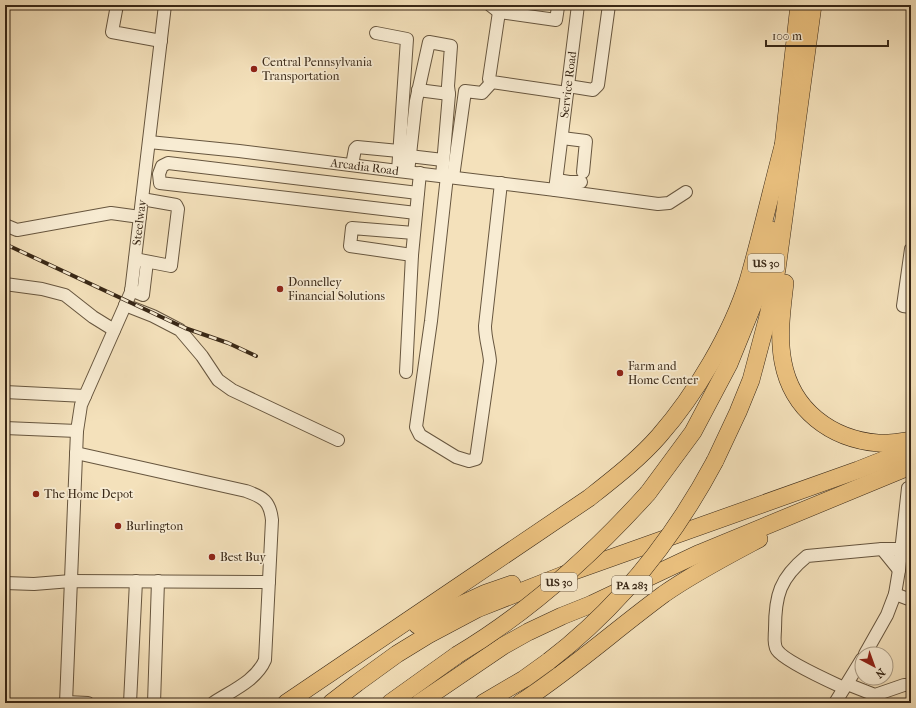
<svg xmlns="http://www.w3.org/2000/svg" width="916" height="708" viewBox="0 0 916 708" font-family="'IM FELL French Canon',serif">
<rect width="100%" height="100%" fill="#f4e1bb"/>
<filter id="stains"><feTurbulence type="fractalNoise" baseFrequency=".005" numOctaves="4"/><feColorMatrix values="0 0 0 0 .2 0 0 0 0 .09 0 0 0 0 .02 0 0 0 .5 -.17"/></filter>
<radialGradient id="worn" r=".72"><stop offset=".6" stop-color="#630" stop-opacity="0"/><stop offset="1" stop-color="#630" stop-opacity=".3"/></radialGradient>
<g fill="none" stroke-linecap="round" stroke-linejoin="round">
<g stroke="#67563f" stroke-width="14">
<g id="minor">
<polyline points="117,5 112,32 161,41"/>
<polyline points="490,5 499,12 556,20 558,7"/>
<polyline points="499,12 489,79 492,82 567,93"/>
<polyline points="376,33 407,39 398,171"/>
<polyline points="568,86 593,90 598,85 609,5"/>
<polyline points="418,90 449,94"/>
<polyline points="562,138 586,141 583,172"/>
<path id="s1" d="M 149,142 L 239,151 L 398,171 L 555,190 L 578,5"/>
<polyline points="409,156 443,160"/>
<polyline points="352,165 355,149 357,147 399,151"/>
<polyline points="408,172 416,101 429,42 451,46 448,86 449,94 442,176"/>
<path d="M 447,176 L 431,321 L 416,427 L 420,435 L 456,457 L 469,461 L 476,459 L 490,361 C 489,349 485,338 485,326 L 501,183"/>
<polyline points="453,177 465,91 482,93 492,82"/>
<polyline points="557,180 569,182 581,182"/>
<polyline points="555,190 658,204 669,203 686,192"/>
<polyline points="416,213 160,183 159,174 162,166 168,163 418,193"/>
<polyline points="5,225 17,230 111,213 140,217"/>
<polyline points="911,249 903,306 911,307"/>
<polyline points="412,255 350,246 352,228 414,233"/>
<polyline points="135,259 171,266 178,209 176,205 142,199"/>
<polyline points="5,284 42,289 65,295 93,317 114,330"/>
<polyline points="131,290 143,295 147,262"/>
<polyline points="125,305 153,316 180,330 202,356 218,380 232,390 338,440"/>
<polyline points="406,372 412,255 420,173"/>
<polyline points="5,392 85,396"/>
<polyline points="5,428 77,431"/>
<path d="M 76,453 L 246,491 C 263,497 270,501 272,520 L 265,660 C 256,681 231,691 213,703"/>
<polyline points="899,570 882,549 911,549"/>
<polyline points="5,583 34,584 71,581 269,582"/>
<polyline points="895,594 911,600"/>
<polyline points="865,654 887,615 895,594 899,570 908,488"/>
<polyline points="847,684 875,695 904,685 911,685"/>
<path d="M 844,688 C 831,682 784,661 777,650 C 773,644 775,635 775,629 C 775,595 780,578 807,556 L 882,549"/>
<polyline points="66,702 88,703"/>
<path id="s2" d="M 66,703 L 77,431 L 81,405 L 131,292 L 165,5"/>
<polyline points="130,703 136,581"/>
<polyline points="154,703 158,581"/>
<polyline points="835,703 862,659"/>
</g>
</g>
<g stroke="#382716" stroke-width="18">
<g id="highway">
<polyline points="782,156 799,5"/>
<path d="M 785,283 C 782,309 778,336 783,362 C 792,410 831,439 878,443 C 889,444 900,442 911,440"/>
<polyline points="715,461 738,412 751,380 768,316 777,269 813,5"/>
<polyline points="648,493 693,432 729,364 755,300 764,275 771,230"/>
<polyline points="417,625 486,593 512,584"/>
<path d="M 286,703 L 589,498 C 613,479 639,459 659,436 C 695,395 732,333 748,281 C 761,236 771,191 783,146"/>
<polyline points="331,703 357,683 397,654 428,635 477,609 563,575 858,470 911,449"/>
<polyline points="390,703 457,655"/>
<polyline points="419,703 503,646 528,632 562,616 592,604 700,553 911,466"/>
<polyline points="483,703 524,679 549,661"/>
<path d="M 520,703 C 571,670 615,630 664,594 C 694,573 727,556 759,539"/>
</g>
</g>
<use href="#minor" stroke="#f8ecd3" stroke-width="12"/>
<use href="#highway" stroke="#eac07e" stroke-width="17"/>
<g stroke="#382716" stroke-width="4">
<polyline id="rail" points="5,244 185,328 228,343 256,356"/>
</g>
<use href="#rail" stroke="#f8ecd3" stroke-width="2.5" stroke-dasharray="8" stroke-linecap="butt"/>
<g stroke="#382716" stroke-width="18" stroke-linecap="butt">
<g id="highway-bridge">
<path d="M 457,655 C 529,612 592,555 648,493"/>
<path d="M 549,661 C 618,608 674,538 715,461"/>
</g>
</g>
<use href="#highway-bridge" stroke="#eac07e" stroke-width="17"/>
</g>
<g fill="#8f2418" stroke="#f8ecd3" stroke-width="1.5">
<circle cx="254" cy="69" r="4"/>
<circle cx="280" cy="289" r="4"/>
<circle cx="620" cy="373" r="4"/>
<circle cx="36" cy="494" r="4"/>
<circle cx="118" cy="526" r="4"/>
<circle cx="212" cy="557" r="4"/>
</g>
<g text-anchor="middle" dominant-baseline="central" stroke-width="3.5" stroke-linejoin="round" paint-order="stroke">
<g fill="#f8ecd3" stroke="#72624f" stroke-width="1">
<rect x="748" y="254" width="36" height="18" rx="3"/>
<rect x="541" y="573" width="36" height="18" rx="3"/>
<rect x="612" y="576" width="40" height="18" rx="3"/>
</g>
<g font-size="11" font-weight="bold" fill="#382716">
<text x="766" y="263">US 30</text>
<text x="559" y="582">US 30</text>
<text x="632" y="585">PA 283</text>
</g>
<g font-size="12" fill="#382716" stroke="#f8ecd3" text-anchor="start">
<text x="262" y="62">Central Pennsylvania<tspan x="262" dy="14">Transportation</tspan></text>
<text x="288" y="282">Donnelley<tspan x="288" dy="14">Financial Solutions</tspan></text>
<text x="628" y="366">Farm and<tspan x="628" dy="14">Home Center</tspan></text>
<text x="44" y="494">The Home Depot</text>
<text x="126" y="526">Burlington</text>
<text x="220" y="557">Best Buy</text>
</g>
<g font-size="12" fill="#382716" stroke="#f8ecd3">
<text stroke="none"><textPath href="#s1" startOffset="515">Service Road</textPath></text>
<text stroke="none"><textPath href="#s1" startOffset="217">Arcadia Road</textPath></text>
<text stroke="none"><textPath href="#s2" startOffset="492">Steelway</textPath></text>
</g>
</g>
<rect width="916" height="708" fill="none" stroke="#f4e1bb" stroke-width="20"/>
<rect x="6" y="6" width="904" height="696" fill="none" stroke="#382716" stroke-width="2"/>
<rect x="10" y="10" width="896" height="688" fill="none" stroke="#382716"/>
<g transform="translate(874 666) rotate(139)"><circle r="19" fill="#f8ecd3" stroke="#ab9d87"/>
<path d="M0-3L7 15L0 10L-7 15Z" fill="#8f2418"/>
<text y="-6" font-size="11" font-weight="bold" text-anchor="middle" fill="#382716">N</text>
</g>
<path d="M766 40v6h122v-6" fill="none" stroke="#382716" stroke-width="2"/>
<text x="772" y="40" font-size="12" fill="#382716" stroke="#f8ecd3" stroke-width="3" paint-order="stroke">100 m</text>
<rect width="100%" height="100%" filter="url(#stains)"/>
<rect width="100%" height="100%" fill="url(#worn)"/>
</svg>
